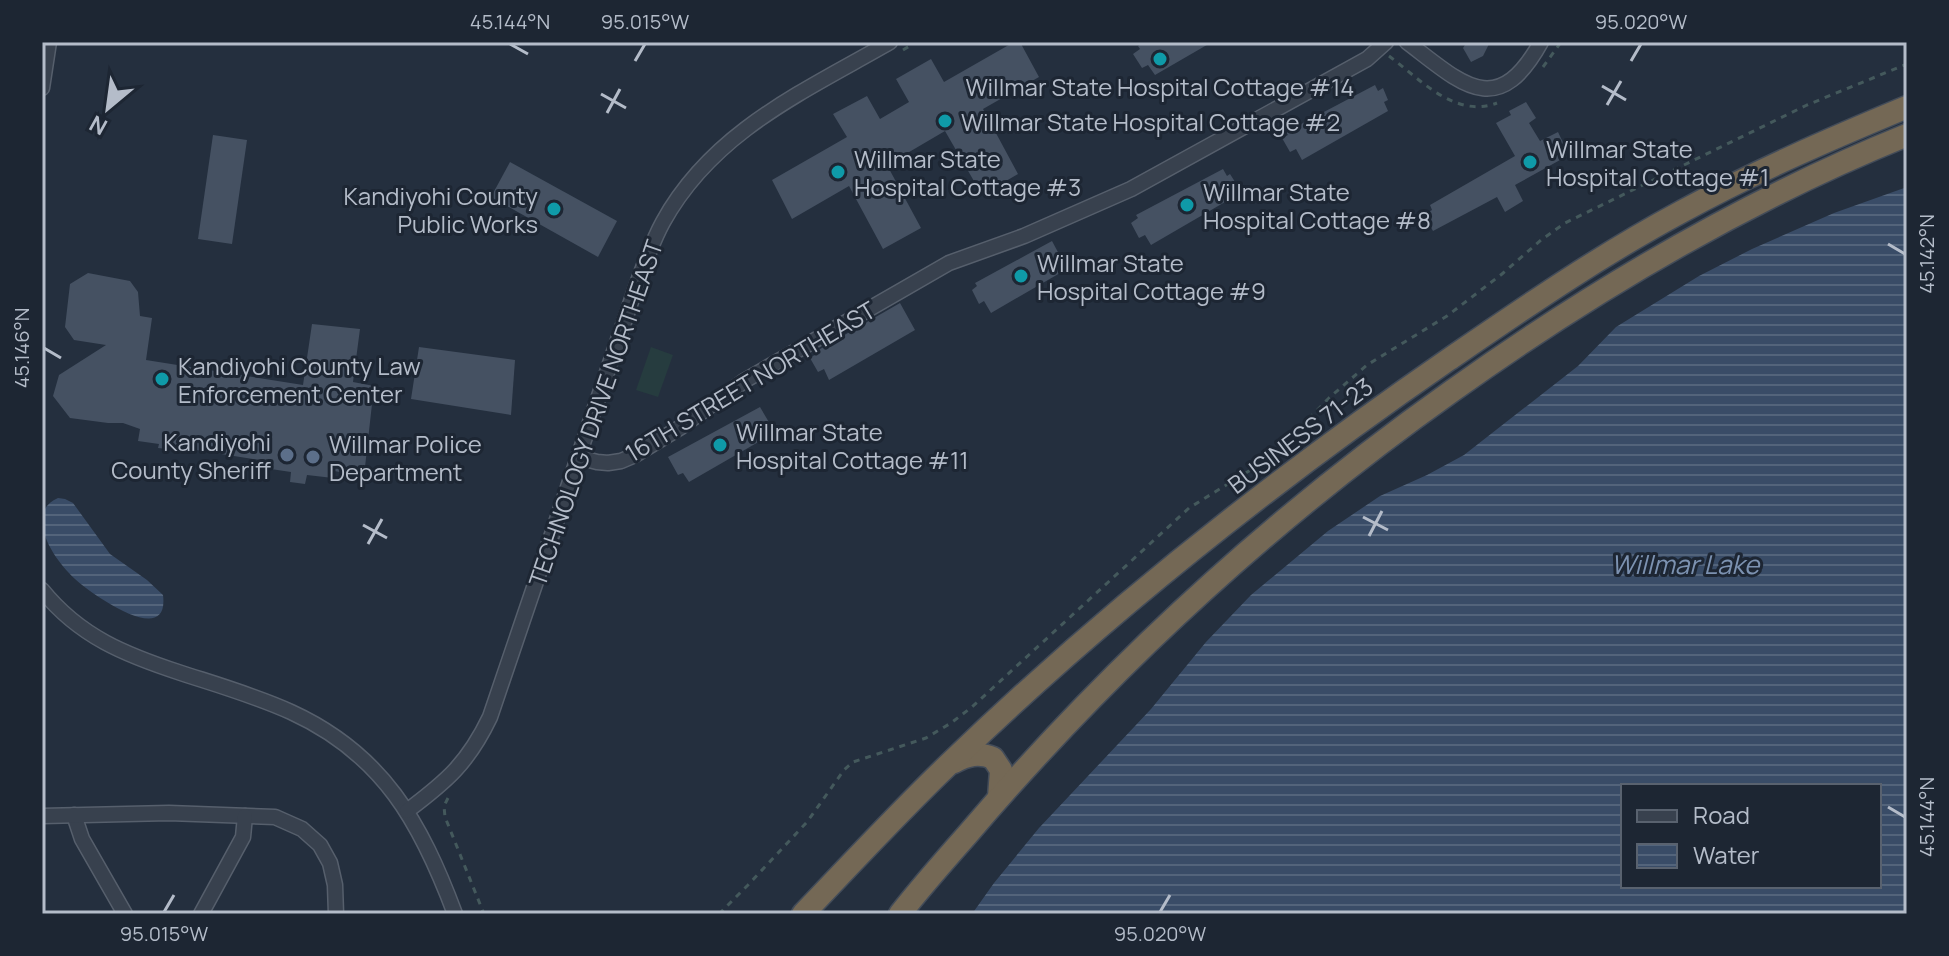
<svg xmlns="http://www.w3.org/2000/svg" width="1949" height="956" viewBox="0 0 1949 956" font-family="Manrope,sans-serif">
<defs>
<pattern id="water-rules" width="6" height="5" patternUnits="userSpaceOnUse" patternTransform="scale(2)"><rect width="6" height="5" fill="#394c67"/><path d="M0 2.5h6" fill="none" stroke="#53647b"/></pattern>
</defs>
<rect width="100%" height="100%" fill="#242f3e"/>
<polygon fill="#263c3f" points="651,347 673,355 658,397 636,390"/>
<g fill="url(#water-rules)" fill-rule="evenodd">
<path d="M 1907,187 L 1907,914 L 972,914 L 994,883 L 1039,828 L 1151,709 L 1206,642 L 1251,595 L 1328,531 L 1380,496 L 1427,475 L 1464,455 L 1578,366 L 1616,327 L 1699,276 L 1752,249 L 1834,213 ZM 1623,786 L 1879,786 L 1879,886 L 1623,886 Z"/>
<path d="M 58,498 L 65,499 L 73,503 L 110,554 L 147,580 L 163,595 C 170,650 90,593 75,579 C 60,565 43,542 42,521 C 42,510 48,502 58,498 Z"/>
</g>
<g fill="#455162">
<polygon points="1014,42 1020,42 1039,77 983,109 1018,174 982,195 945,131 887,165 921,228 883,249 849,186 792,219 772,180 847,137 833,114 867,96 880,119 909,102 896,79 931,59 944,82"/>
<polygon points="1145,42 1212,42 1155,75 1148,65 1142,68 1133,54 1140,49 1138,46"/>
<polygon points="1467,42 1490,42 1483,56 1471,62 1463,48"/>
<polygon points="1375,85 1378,91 1383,88 1388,100 1384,102 1388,111 1302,160 1296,149 1290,152 1282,138 1288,135 1286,132"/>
<polygon points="1526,102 1536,118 1529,123 1540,141 1558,132 1569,155 1515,185 1523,201 1505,212 1497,197 1433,231 1424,215 1432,210 1430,205 1515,156 1496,123 1511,115 1509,111"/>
<polygon points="213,135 247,140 232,244 198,239"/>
<polygon points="510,162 617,221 598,257 491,197"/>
<polygon points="1223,169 1227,176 1230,174 1237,185 1233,188 1237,195 1151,245 1145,235 1139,238 1131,223 1138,218 1136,215"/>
<polygon points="1052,241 1067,269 991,313 984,301 979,304 972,290 977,286 975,283"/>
<polygon points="88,273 130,281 138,292 140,316 152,318 146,360 303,385 312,324 360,329 353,382 374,386 364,476 334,471 333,478 307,475 305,484 290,482 291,472 264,468 266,461 177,447 176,450 158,448 159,444 138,441 140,429 123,423 108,423 70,418 53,396 59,375 106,345 74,340 65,327 70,284"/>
<polygon points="900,303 915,330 829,380 824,369 818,372 810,358 816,354 815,352"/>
<polygon points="419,347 515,360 511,415 411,399"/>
<polygon points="760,407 770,424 767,425 772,434 689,482 683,473 678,475 668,457"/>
</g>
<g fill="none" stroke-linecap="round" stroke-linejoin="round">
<g stroke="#565f6c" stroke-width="17">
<g id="minor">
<path d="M 1407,42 C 1461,83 1497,122 1541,42"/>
<polyline points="42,88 49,42"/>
<polyline points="578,457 597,462 608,463 621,461 635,455 681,427 744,381 949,263 1024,236 1131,189 1367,59 1386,42"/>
<path d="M 42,590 C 80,637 126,655 181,673 C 218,685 256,696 291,712 C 383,754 421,823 455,914"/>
<path d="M 407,811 C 447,781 468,763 490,717 L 637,284 C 645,263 652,242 663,222 C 713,131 805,91 890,42"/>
<polyline points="74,815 82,839 125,914"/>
<polyline points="42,816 169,813 275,817 302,829 320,845 330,863 335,885 336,914"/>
<polyline points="201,914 243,837 245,816"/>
</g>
</g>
<g stroke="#434c59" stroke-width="25">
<g id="highway">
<path d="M 954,762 C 967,755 979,752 993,758 L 1001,770 L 999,797"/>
<path d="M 803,914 C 851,864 898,813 948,765 C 1102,616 1271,482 1448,360 C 1524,308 1599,256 1681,212 C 1754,172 1830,139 1907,107"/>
<path d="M 900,914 C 921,887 944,861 967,835 C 1112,665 1270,520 1452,391 C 1595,289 1744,201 1907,135"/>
</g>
</g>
<g stroke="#44595c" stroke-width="3" stroke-dasharray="6 6" stroke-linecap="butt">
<polyline points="903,50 916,42"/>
<path d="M 1389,56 C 1420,79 1455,119 1497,103"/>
<polyline points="1543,67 1561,42"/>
<polyline points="448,798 444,806 445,817 484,914"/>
<polyline points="719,914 748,885 807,822 844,770 853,762 926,738 951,723 972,707 1189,508 1257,466 1284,444 1329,398 1367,365 1447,316 1502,274 1541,240 1565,223 1807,105 1907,64"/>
</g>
<use href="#minor" stroke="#38414e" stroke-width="14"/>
<use href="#highway" stroke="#746855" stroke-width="22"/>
</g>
<path fill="none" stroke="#b4bcc9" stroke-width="3" d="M 510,44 L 528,54M 635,61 L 645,44M 1631,61 L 1641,44M 1602,86 L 1626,100M 601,94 L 626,108M 1607,105 L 1621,81M 607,113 L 620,89M 1888,244 L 1905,254M 44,348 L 61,358M 1363,517 L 1388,530M 363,525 L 387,538M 1369,536 L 1382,511M 368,544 L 382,519M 1888,807 L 1905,817M 164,912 L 174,895M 1160,912 L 1170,895"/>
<g fill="#0f9aa8" stroke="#1d2633" stroke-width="3">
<circle cx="1160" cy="59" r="8"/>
<circle cx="945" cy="121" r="8"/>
<circle cx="1530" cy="162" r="8"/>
<circle cx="838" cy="172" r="8"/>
<circle cx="1187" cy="205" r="8"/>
<circle cx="554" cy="209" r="8"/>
<circle cx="1021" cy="276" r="8"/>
<circle cx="162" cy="379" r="8"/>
<circle cx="720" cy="445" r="8"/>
</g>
<g fill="#5c6f8a" stroke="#1d2633" stroke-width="3">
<circle cx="287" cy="455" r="8"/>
<circle cx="313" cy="457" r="8"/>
</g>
<g text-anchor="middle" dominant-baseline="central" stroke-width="6" stroke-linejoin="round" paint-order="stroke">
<g font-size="24" fill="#b4bcc9" stroke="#1d2633" text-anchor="start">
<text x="1160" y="86" text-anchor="middle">Willmar State Hospital Cottage #14</text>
<text x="961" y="121">Willmar State Hospital Cottage #2</text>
<text x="1546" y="148">Willmar State<tspan x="1546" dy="28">Hospital Cottage #1</tspan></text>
<text x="854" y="158">Willmar State<tspan x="854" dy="28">Hospital Cottage #3</tspan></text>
<text x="1203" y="191">Willmar State<tspan x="1203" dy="28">Hospital Cottage #8</tspan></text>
<text x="538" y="195" text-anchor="end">Kandiyohi County<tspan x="538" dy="28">Public Works</tspan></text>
<text x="1037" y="262">Willmar State<tspan x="1037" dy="28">Hospital Cottage #9</tspan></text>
<text x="178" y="365">Kandiyohi County Law<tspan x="178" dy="28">Enforcement Center</tspan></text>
<text x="736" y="431">Willmar State<tspan x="736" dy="28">Hospital Cottage #11</tspan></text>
<text x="271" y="441" text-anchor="end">Kandiyohi<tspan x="271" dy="28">County Sheriff</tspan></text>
<text x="329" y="443">Willmar Police<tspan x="329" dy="28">Department</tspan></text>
</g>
<g font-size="24" fill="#b4bcc9" stroke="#1d2633">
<text transform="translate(750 381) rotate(-31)">16TH STREET NORTHEAST</text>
<text transform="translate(595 413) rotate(-71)">TECHNOLOGY DRIVE NORTHEAST</text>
<text transform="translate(1300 435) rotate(-37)">BUSINESS 71-23</text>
</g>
<g font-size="26" font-style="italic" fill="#7c92b1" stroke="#1d2633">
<text x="1685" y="564">Willmar Lake</text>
</g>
</g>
<rect width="1949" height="956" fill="none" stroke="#1d2633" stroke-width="88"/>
<rect x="1621" y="784" width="260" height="104" fill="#1d2633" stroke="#59626f" stroke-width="2"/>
<rect x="1637" y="810" width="40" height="12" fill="#38414e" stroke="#59626f" stroke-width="2"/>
<text x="1693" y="824" font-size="24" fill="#b4bcc9">Road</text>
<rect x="1637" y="844" width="40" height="24" fill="url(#water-rules)" stroke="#59626f" stroke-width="2"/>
<text x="1693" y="864" font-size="24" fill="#b4bcc9">Water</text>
<g transform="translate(108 108) rotate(209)" stroke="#1d2633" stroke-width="6" paint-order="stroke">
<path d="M0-6L14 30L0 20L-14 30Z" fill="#b4bcc9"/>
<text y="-12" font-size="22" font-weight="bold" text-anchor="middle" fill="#b4bcc9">N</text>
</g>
<rect x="44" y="44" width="1861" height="868" fill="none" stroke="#b4bcc9" stroke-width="3"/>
<g font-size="20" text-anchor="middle" fill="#b4bcc9">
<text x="510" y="29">45.144°N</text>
<text x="645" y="29">95.015°W</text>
<text x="1641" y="29">95.020°W</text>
<text transform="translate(1927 254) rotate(-90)" y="7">45.142°N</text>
<text transform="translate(22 348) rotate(-90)" y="7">45.146°N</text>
<text transform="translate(1927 817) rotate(-90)" y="7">45.144°N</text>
<text x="164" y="941">95.015°W</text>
<text x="1160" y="941">95.020°W</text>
</g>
</svg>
